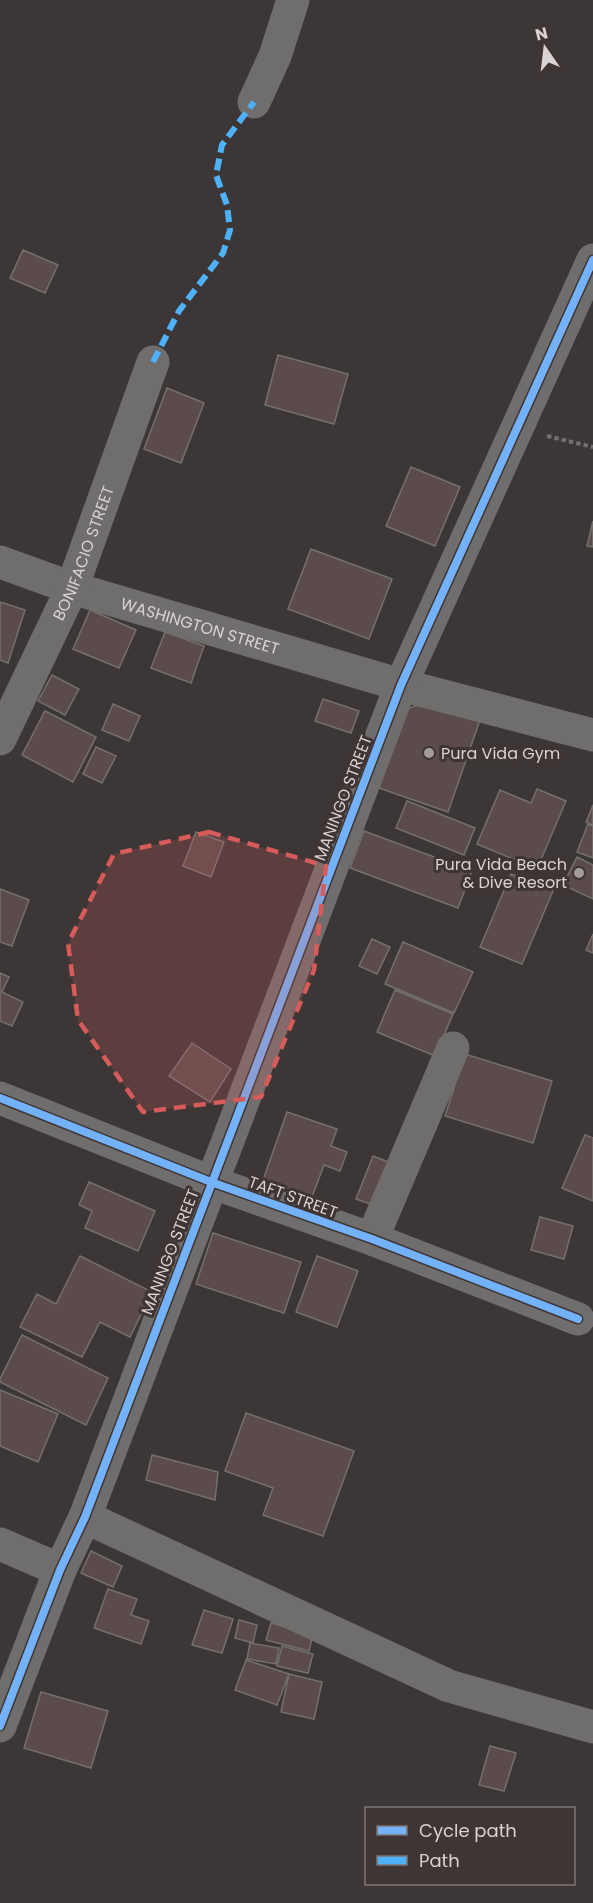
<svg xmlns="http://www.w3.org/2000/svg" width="593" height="1903" viewBox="0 0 593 1903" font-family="Poppins,sans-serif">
<rect width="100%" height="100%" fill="#3c3736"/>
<g fill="#5b4b4b" stroke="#74706f" stroke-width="1.5">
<polygon points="23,250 58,265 45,293 10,278"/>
<polygon points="278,355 348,374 334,424 265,405"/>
<polygon points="167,388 204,403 181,463 144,449"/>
<polygon points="411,467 460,487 435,546 386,526"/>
<polygon points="593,521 593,547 587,546"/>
<polygon points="311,549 392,579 369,639 288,609"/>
<polygon points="0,602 25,610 8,663 0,660"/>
<polygon points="90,610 136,630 119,668 73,649"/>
<polygon points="165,632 204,646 191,683 151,668"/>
<polygon points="52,675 79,689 65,715 38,701"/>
<polygon points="323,699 359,711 351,733 315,721"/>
<polygon points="430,700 481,717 448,812 379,788 405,710"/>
<polygon points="113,704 140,716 129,741 102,730"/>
<polygon points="45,711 96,737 73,782 22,755"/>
<polygon points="96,747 116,756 102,783 83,774"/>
<polygon points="537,789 566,801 537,869 477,844 500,790 531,803"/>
<polygon points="407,801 475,828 464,855 396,828"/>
<polygon points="593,805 593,825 586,822"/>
<polygon points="588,824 593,826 593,858 577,852"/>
<polygon points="364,831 472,871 458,908 350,868"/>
<polygon points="196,832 224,842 211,877 183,866"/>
<polygon points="577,857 593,865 593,899 563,885"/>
<polygon points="511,874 553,891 522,964 480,947"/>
<polygon points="0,889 29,900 12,946 0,942"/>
<polygon points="593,934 593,953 586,950"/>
<polygon points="372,939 390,947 377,974 359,966"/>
<polygon points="403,942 473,972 454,1013 385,984"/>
<polygon points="0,973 9,977 2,992 23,1002 12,1026 0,1021"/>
<polygon points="395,990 453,1014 435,1056 377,1032"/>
<polygon points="192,1043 231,1069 210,1102 169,1076"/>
<polygon points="465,1054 552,1081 533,1143 445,1116"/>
<polygon points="287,1112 337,1129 331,1146 347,1152 340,1171 324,1165 312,1197 263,1180"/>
<polygon points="585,1135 593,1138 593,1201 562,1188"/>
<polygon points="373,1156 391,1163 376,1206 356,1199"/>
<polygon points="89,1182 155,1211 138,1251 85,1228 92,1211 79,1205"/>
<polygon points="540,1217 573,1226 564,1259 531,1250"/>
<polygon points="213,1233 301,1262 284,1313 196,1284"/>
<polygon points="80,1256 152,1292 130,1337 100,1322 82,1357 20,1327 37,1294 56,1304"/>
<polygon points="317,1256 358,1271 337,1327 296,1312"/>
<polygon points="22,1335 108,1378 86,1425 0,1382 0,1379"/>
<polygon points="0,1390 58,1414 38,1462 0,1446"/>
<polygon points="246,1413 354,1451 323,1536 263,1515 273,1488 225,1471"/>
<polygon points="152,1455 218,1472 215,1500 146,1480"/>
<polygon points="91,1551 122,1566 113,1587 81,1573"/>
<polygon points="108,1589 137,1599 131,1615 149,1621 141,1644 94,1628"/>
<polygon points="204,1610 233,1619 222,1653 192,1645"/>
<polygon points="239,1620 257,1625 253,1643 235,1638"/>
<polygon points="271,1623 313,1634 309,1651 266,1640"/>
<polygon points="250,1643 279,1648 276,1664 247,1659"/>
<polygon points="282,1646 313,1654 308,1673 277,1666"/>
<polygon points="246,1660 289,1674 277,1705 235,1690"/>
<polygon points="289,1674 322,1682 314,1719 281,1712"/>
<polygon points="41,1692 108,1711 91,1768 24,1748"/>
<polygon points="490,1746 516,1753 504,1791 479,1785"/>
</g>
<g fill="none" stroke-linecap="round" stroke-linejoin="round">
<polyline stroke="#726f6f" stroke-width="4" stroke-dasharray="4.5 3" stroke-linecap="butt" points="547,436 593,447"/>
<g stroke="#706e6d" stroke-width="33">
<polyline points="254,102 275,56 293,0"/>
<path id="s1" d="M 0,562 L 72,588 L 401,685 L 593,735"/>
<path id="s2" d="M 0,739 L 72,588 L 153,362"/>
<polyline points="0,1098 211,1182 372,1239 578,1319"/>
<polyline points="372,1239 453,1048"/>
<polyline points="85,1517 449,1686 593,1727"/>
<polyline points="0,1544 60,1570"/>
<polyline points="0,1726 60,1570 85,1517 401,685 593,260"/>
</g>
<polyline stroke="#4fb1f8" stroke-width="6" stroke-dasharray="12 6" stroke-linecap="butt" points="153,362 179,311 223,253 230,230 227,205 216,175 222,145 254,102"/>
<g stroke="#3e3534" stroke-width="11">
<g id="cycleway">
<polyline points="0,1098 211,1182 372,1239 578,1319"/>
<polyline points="0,1726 60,1570 85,1517 401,685 593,260"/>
</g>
</g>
<use href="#cycleway" stroke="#73b2f8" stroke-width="8"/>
</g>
<path fill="#d75b5b" fill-opacity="0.2" stroke="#d75b5b" stroke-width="4.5" stroke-dasharray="12 8" stroke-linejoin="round" d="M 209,832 L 326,866 L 314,970 L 261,1097 L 143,1112 L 78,1020 L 68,943 L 114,854 Z"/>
<g fill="#a29c9c" stroke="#3e3534" stroke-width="2">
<circle cx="429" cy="753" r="6"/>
<circle cx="579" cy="873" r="6"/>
</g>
<g text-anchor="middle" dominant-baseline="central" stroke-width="6" stroke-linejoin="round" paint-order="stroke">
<g font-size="16" fill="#d9d3d3" stroke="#3e3534">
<text stroke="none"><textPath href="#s2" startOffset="204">BONIFACIO STREET</textPath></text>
<text stroke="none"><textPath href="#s1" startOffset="210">WASHINGTON STREET</textPath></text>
<text transform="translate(343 798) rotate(-69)">MANINGO STREET</text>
<text transform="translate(293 1197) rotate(20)">TAFT STREET</text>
<text transform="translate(170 1252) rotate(-69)">MANINGO STREET</text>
</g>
<g font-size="16" fill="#d9d3d3" stroke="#3e3534" text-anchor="start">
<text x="441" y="753">Pura Vida Gym</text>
<text x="567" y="864" text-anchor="end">Pura Vida Beach<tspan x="567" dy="18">&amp; Dive Resort</tspan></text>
</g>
</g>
<rect x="365" y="1807" width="210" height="78" fill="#3e3534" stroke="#7c7474" stroke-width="1.5"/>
<rect x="377" y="1826" width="30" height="9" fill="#73b2f8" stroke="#7c7474" stroke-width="1.5"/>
<text x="419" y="1837" font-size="18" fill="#d9d3d3">Cycle path</text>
<rect x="377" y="1856" width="30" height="9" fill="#4fb1f8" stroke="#7c7474" stroke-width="1.5"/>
<text x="419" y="1867" font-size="18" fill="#d9d3d3">Path</text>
<g transform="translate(545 48) rotate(346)" stroke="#3e3534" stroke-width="4.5" paint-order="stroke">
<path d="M0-4.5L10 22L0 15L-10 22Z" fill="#d9d3d3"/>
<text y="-9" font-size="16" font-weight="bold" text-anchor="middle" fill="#d9d3d3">N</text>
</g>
</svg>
